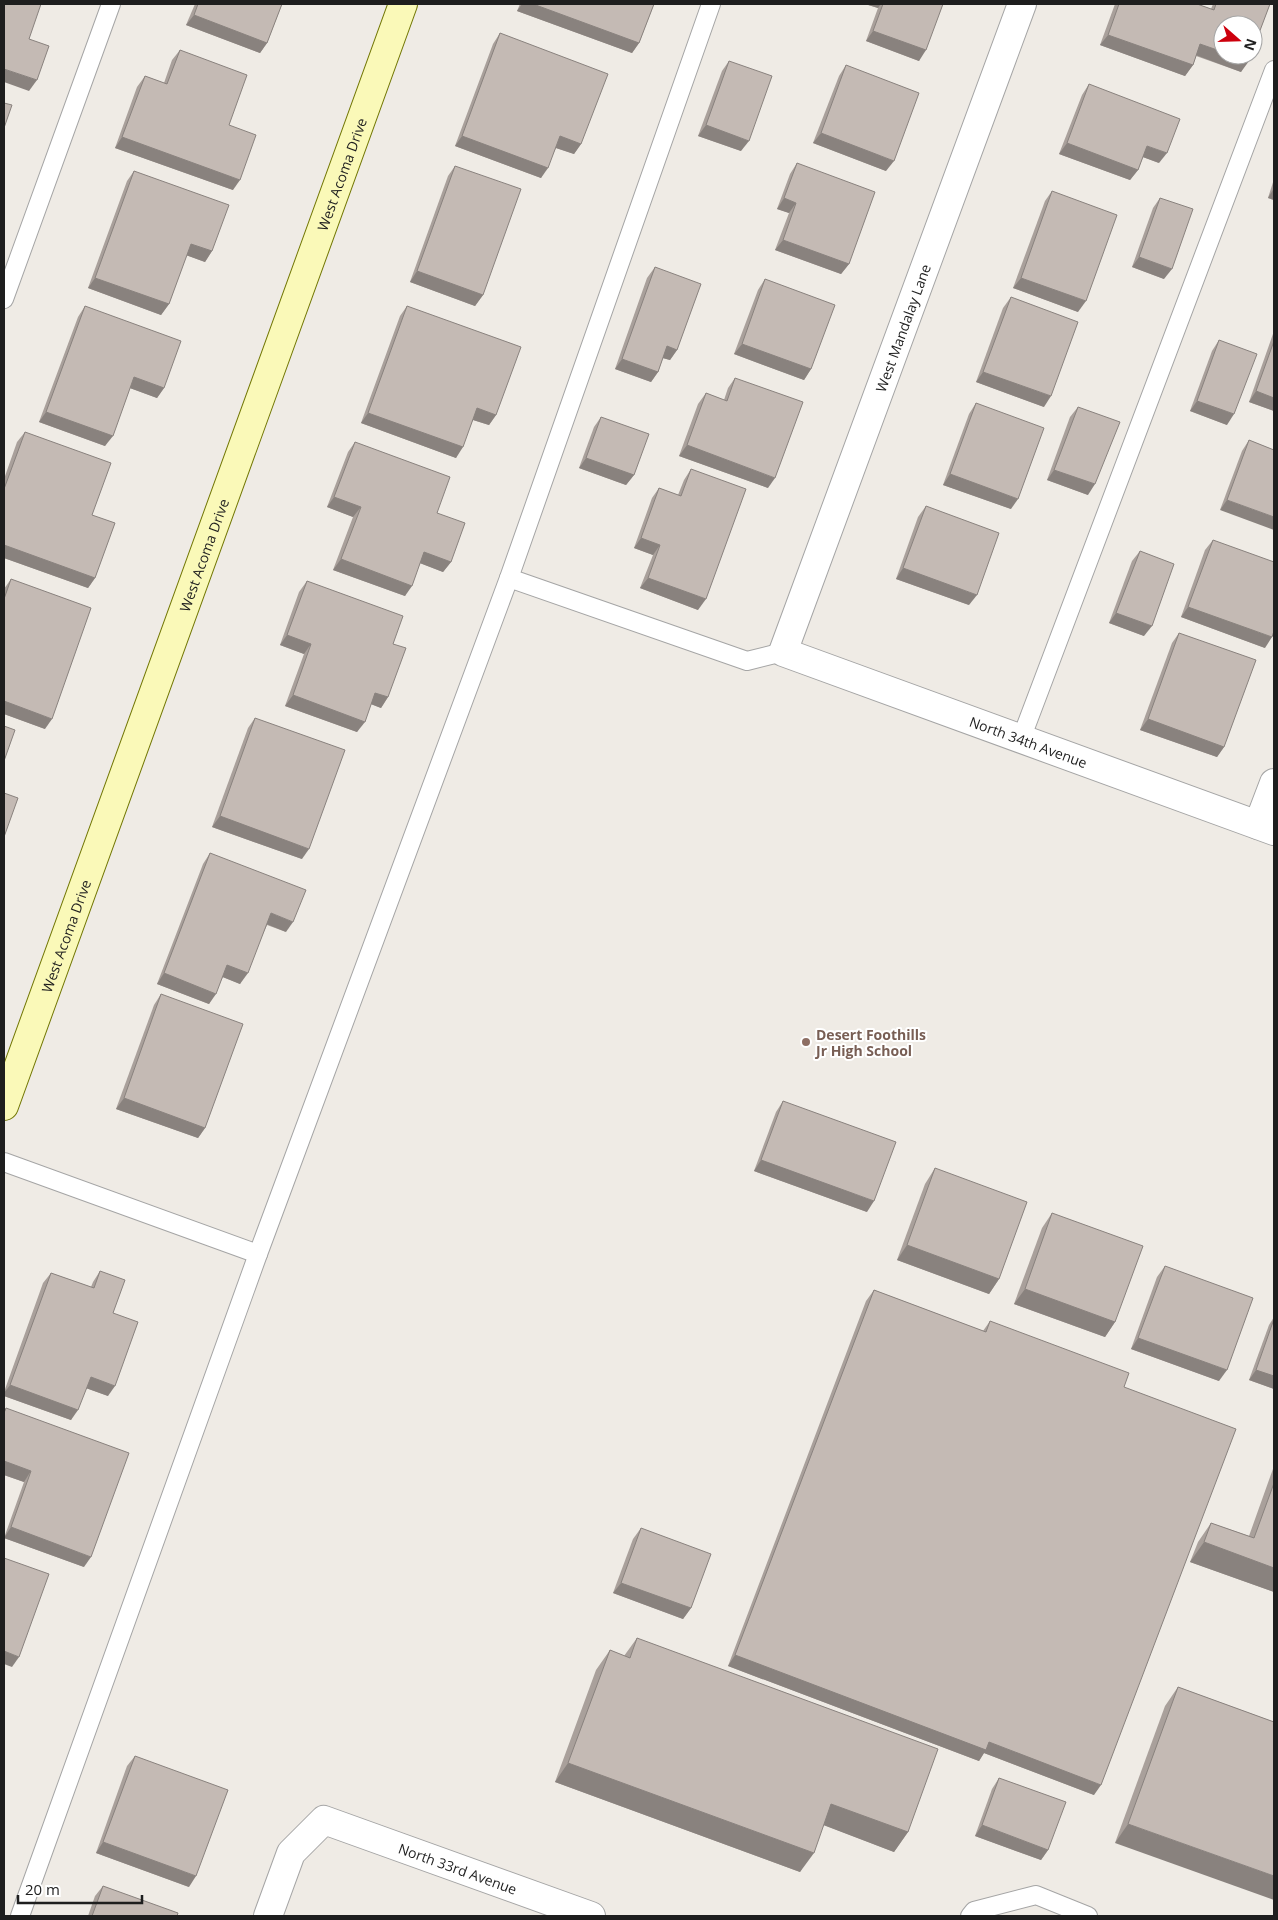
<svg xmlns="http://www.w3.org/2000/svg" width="1278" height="1920" viewBox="0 0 1278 1920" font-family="'Open Sans',sans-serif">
<rect width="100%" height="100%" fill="#efebe5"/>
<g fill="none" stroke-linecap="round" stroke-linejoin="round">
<g stroke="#a5a5a5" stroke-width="20">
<g id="lane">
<polyline points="4,299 111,4"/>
<polyline points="509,578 747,661 783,652"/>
<polyline points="1021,739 1274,70"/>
<polyline points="4,1162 258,1254"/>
<polyline points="20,1916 258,1254 509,578 711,4"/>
<polyline points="970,1916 974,1911 1036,1895 1088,1916"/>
</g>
</g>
<g stroke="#a5a5a5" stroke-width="30">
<g id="street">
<path id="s1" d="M 1022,4 L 783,652 L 1274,831"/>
<polyline points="1258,825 1274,783"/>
<path id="s2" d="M 268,1916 L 291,1853 L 324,1820 L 591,1916"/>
</g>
</g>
<g stroke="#727704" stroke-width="30">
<g id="secondary">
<path id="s3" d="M 4,1106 L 403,4"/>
</g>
</g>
<use href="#lane" stroke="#fff" stroke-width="18"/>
<use href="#street" stroke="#fff" stroke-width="28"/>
<use href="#secondary" stroke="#faf9b8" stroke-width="28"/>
</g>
<g fill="#a9a09b">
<polygon points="195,4 282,4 267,43 260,53 186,25"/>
<polygon points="520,4 654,4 639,43 632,53 517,11"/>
<polygon points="865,4 943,4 919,61 866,41 878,8"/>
<polygon points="1115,4 1197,4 1211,9 1213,4 1270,4 1241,72 1196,56 1193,65 1185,76 1100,45"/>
<polygon points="500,33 581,144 574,154 556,148 541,178 455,146 493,44"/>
<polygon points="180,50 229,125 233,190 115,148 137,87 145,76 164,83 172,60"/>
<polygon points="729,61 741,151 698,136 722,71"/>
<polygon points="846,65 886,171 813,143 839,76"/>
<polygon points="1089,84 1159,163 1143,157 1138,170 1130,180 1059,154 1082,95"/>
<polygon points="797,163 849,264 841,274 775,250 789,213 777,209 790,174"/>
<polygon points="455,166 483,295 475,306 410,282 448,176"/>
<polygon points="134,171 212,251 205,262 186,255 169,304 161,315 88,288 127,181"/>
<polygon points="1274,179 1274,200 1268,198"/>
<polygon points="1052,191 1078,312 1013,288 1045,201"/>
<polygon points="1160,198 1164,279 1132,267 1153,208"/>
<polygon points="655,267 677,350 670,360 663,358 658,372 651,382 615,369 647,278"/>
<polygon points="765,279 811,369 804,380 734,354 758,290"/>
<polygon points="1011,297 1044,407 976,382 1003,308"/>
<polygon points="85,306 164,388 157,398 130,388 105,446 39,422 78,317"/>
<polygon points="407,306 496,415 489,425 473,420 456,458 361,423 400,316"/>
<polygon points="1274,331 1274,411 1249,402"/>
<polygon points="1219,340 1227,425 1190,411 1212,351"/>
<polygon points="735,378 768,488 679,456 698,404 706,393 724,400 728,388"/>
<polygon points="976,403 1011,509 943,485 969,414"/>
<polygon points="1078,407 1088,495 1047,480 1070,417"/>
<polygon points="601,417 634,475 626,485 579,468 594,427"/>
<polygon points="25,432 92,515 95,578 88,588 4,558 4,479 17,442"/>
<polygon points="1249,440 1274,450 1220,510 1242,451"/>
<polygon points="355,442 437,513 451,562 443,572 420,563 405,596 333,570 353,517 327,507 348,452"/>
<polygon points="691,469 698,610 640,588 653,555 634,548 652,498 659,488 678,495 684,480"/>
<polygon points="926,506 969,605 896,579 918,517"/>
<polygon points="1213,540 1265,648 1181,617 1205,550"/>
<polygon points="1140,551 1144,636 1109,623 1132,561"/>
<polygon points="11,579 45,729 4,714 4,589"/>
<polygon points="307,581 393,644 388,697 381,708 371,704 357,732 285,706 304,654 280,645 299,592"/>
<polygon points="1179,633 1224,747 1217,757 1140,730 1172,643"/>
<polygon points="255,718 302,859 212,827 248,728"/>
<polygon points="210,853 286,932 267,925 240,984 223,977 209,1004 157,984 203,864"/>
<polygon points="161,994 205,1128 198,1138 116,1109 154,1005"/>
<polygon points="783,1101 867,1212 754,1171 776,1112"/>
<polygon points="935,1168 999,1279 989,1294 897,1260 925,1184"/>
<polygon points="1052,1213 1115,1322 1105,1337 1014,1304 1042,1228"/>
<polygon points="1165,1266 1219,1381 1131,1349 1157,1277"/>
<polygon points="100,1271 113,1313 108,1396 86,1388 71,1420 4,1396 4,1392 43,1283 51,1273 91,1287 93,1282"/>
<polygon points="874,1290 983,1331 990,1321 1124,1387 1094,1795 984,1753 979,1761 728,1666 866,1301"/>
<polygon points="1274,1317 1274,1389 1249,1380 1269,1325"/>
<polygon points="6,1408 84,1567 4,1538 24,1482 4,1475 4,1411"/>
<polygon points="1274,1466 1274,1592 1190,1562 1198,1542 1211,1523 1249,1536"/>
<polygon points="641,1528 691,1608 683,1619 613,1593 633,1539"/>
<polygon points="637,1638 908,1832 894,1852 824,1825 800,1872 555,1782 596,1670 610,1650 624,1656"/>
<polygon points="1178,1687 1274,1722 1115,1843 1165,1706"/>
<polygon points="135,1756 189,1887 96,1853 127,1766"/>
<polygon points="999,1778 1048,1850 1041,1860 975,1836 992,1789"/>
<polygon points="103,1886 177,1916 88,1916 95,1896"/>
</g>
<g fill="#89827e">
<polygon points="522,4 533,4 639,43 632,53 517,11"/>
<polygon points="865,4 881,4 878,8"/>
<polygon points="194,15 267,43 260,53 186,25"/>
<polygon points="873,31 926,50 919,61 866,41"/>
<polygon points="1108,35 1193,65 1185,76 1100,45"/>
<polygon points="1200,44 1223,52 1223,55 1231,55 1249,61 1241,72 1193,54"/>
<polygon points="4,69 37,80 29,91 4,82"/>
<polygon points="706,125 749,141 741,151 698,136"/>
<polygon points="821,133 894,161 886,171 813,143"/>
<polygon points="462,136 548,168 541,178 455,146"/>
<polygon points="560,136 581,144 574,154 553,147"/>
<polygon points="122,137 240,180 233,190 115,148"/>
<polygon points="1067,143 1138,170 1130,180 1059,154"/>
<polygon points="1147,146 1167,153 1159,163 1140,156"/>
<polygon points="1274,188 1274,200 1268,198"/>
<polygon points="784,198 796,203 789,213 777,209"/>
<polygon points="783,240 849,264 841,274 775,250"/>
<polygon points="191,244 212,251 205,262 183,254"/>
<polygon points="1139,257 1172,269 1164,279 1132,267"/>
<polygon points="417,271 483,295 475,306 410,282"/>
<polygon points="95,278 169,304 161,315 88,288"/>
<polygon points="1021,278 1086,301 1078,312 1013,288"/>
<polygon points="742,344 811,369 804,380 734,354"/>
<polygon points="667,346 677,350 670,360 659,357"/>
<polygon points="622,359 658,372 651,382 615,369"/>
<polygon points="983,372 1051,396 1044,407 976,382"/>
<polygon points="134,377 164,388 157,398 127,387"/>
<polygon points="1256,391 1274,398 1274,411 1249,402"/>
<polygon points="1197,401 1234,414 1227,425 1190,411"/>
<polygon points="477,408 496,415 489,425 470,419"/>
<polygon points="46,412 113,436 105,446 39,422"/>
<polygon points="368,413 463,447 456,458 361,423"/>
<polygon points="687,445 775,478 768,488 679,456"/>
<polygon points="586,458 634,475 626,485 579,468"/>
<polygon points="1054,470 1095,484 1088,495 1047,480"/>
<polygon points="950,474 1018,499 1011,509 943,485"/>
<polygon points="334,497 361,507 353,517 327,507"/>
<polygon points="1227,500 1274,517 1274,530 1220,510"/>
<polygon points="641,538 660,545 653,555 634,548"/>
<polygon points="4,545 95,578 88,588 4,558"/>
<polygon points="424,552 451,562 443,572 417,562"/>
<polygon points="341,559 412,586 405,596 333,570"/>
<polygon points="903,568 977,595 969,605 896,579"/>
<polygon points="648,578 706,599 698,610 640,588"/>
<polygon points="1188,607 1272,637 1265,648 1181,617"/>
<polygon points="1116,613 1152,626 1144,636 1109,623"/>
<polygon points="287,635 311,644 304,654 280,645"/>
<polygon points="375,693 388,697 381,708 368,703"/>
<polygon points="293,695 365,722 357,732 285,706"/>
<polygon points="4,701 52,719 45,729 4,714"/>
<polygon points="1148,719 1224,747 1217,757 1140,730"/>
<polygon points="220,816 309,849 302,859 212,827"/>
<polygon points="271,913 293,922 286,932 264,923"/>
<polygon points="227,965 248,973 240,984 220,976"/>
<polygon points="164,973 216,994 209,1004 157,984"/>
<polygon points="124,1098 205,1128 198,1138 116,1109"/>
<polygon points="761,1160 874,1201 867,1212 754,1171"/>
<polygon points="907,1245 999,1279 989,1294 897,1260"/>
<polygon points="1025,1289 1115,1322 1105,1337 1014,1304"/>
<polygon points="1138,1338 1227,1370 1219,1381 1131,1349"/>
<polygon points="1256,1370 1274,1376 1274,1389 1249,1380"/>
<polygon points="91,1377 115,1386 108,1396 83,1387"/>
<polygon points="10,1385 78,1410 71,1420 4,1396 4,1393"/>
<polygon points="4,1461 31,1471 24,1482 4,1475"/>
<polygon points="11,1527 91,1557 84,1567 4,1538"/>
<polygon points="1204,1542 1274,1568 1274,1592 1190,1562"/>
<polygon points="621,1583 691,1608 683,1619 613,1593"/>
<polygon points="4,1651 19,1657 12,1667 4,1664"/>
<polygon points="735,1655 989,1742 1101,1785 1094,1795 984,1753 979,1761 728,1666"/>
<polygon points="568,1763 814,1853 800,1872 555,1782"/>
<polygon points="831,1804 908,1832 894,1852 818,1823"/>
<polygon points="1128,1824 1274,1876 1274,1900 1115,1843"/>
<polygon points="982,1825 1048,1850 1041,1860 975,1836"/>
<polygon points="103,1842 196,1876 189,1887 96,1853"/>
</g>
<g fill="#c4bab4" stroke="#89827e">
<polygon points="4,4 41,4 29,39 49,46 37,80 4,69"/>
<polygon points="198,4 282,4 267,43 194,15"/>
<polygon points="533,4 654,4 639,43"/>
<polygon points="883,4 943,4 926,50 873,31"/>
<polygon points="1119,4 1197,4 1214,10 1216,4 1270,4 1253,49 1253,25 1223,25 1223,52 1200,44 1193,65 1108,35"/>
<polygon points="500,33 608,74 581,144 560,136 548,168 462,136"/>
<polygon points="180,50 247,75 229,125 256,135 240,180 122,137 145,76 167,84"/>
<polygon points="1231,55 1251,55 1249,61"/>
<polygon points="729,61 772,76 749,141 706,125"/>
<polygon points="846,65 919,93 894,161 821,133"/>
<polygon points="1089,84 1180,119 1167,153 1147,146 1138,170 1067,143"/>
<polygon points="4,103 12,105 4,128"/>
<polygon points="797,163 875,192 849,264 783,240 796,203 784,198"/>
<polygon points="455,166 521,189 483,295 417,271"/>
<polygon points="134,171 229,205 212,251 191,244 169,304 95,278"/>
<polygon points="1052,191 1117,215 1086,301 1021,278"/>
<polygon points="1160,198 1193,209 1172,269 1139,257"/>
<polygon points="655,267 701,284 677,350 667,346 658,372 622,359"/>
<polygon points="765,279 835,305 811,369 742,344"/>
<polygon points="1011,297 1078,322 1051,396 983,372"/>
<polygon points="85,306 181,341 164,388 134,377 113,436 46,412"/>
<polygon points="407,306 521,347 496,415 477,408 463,447 368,413"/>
<polygon points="1219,340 1257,354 1234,414 1197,401"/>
<polygon points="1274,341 1274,398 1256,391"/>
<polygon points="735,378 803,402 775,478 687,445 706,393 727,401"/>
<polygon points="976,403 1044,428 1018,499 950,474"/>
<polygon points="1078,407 1120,422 1095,484 1054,470"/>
<polygon points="601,417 649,434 634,475 586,458"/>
<polygon points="25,432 111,463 92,515 115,523 95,578 4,545 4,489"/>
<polygon points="1249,440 1274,450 1274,517 1227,500"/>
<polygon points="355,442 450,477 437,513 465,523 451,562 424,552 412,586 341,559 361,507 334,497"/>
<polygon points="691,469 746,489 706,599 648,578 660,545 641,538 659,488 681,496"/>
<polygon points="926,506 999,533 977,595 903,568"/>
<polygon points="1213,540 1274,562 1274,631 1272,637 1188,607"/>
<polygon points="1140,551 1174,564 1152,626 1116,613"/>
<polygon points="11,579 91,608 52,719 4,701 4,599"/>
<polygon points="307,581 403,616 393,644 406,648 388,697 375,693 365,722 293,695 311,644 287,635"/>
<polygon points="1179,633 1256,660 1224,747 1148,719"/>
<polygon points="255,718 345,750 309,849 220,816"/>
<polygon points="4,726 15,730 4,761"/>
<polygon points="4,793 18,798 4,837"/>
<polygon points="210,853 306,890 293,922 271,913 248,973 227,965 216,994 164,973"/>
<polygon points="161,994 243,1024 205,1128 124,1098"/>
<polygon points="783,1101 896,1142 874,1201 761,1160"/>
<polygon points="935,1168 1027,1202 999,1279 907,1245"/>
<polygon points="1052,1213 1143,1246 1115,1322 1025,1289"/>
<polygon points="1165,1266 1253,1298 1227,1370 1138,1338"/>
<polygon points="100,1271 125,1280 113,1313 138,1322 115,1386 91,1377 78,1410 10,1385 51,1273 94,1288"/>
<polygon points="874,1290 986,1332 990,1321 1129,1373 1124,1387 1236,1429 1101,1785 989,1742 986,1750 735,1655"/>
<polygon points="1274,1319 1274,1376 1256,1370"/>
<polygon points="6,1408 129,1453 91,1557 11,1527 31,1471 4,1461 4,1413"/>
<polygon points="1274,1483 1274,1568 1204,1542 1211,1523 1254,1538"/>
<polygon points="641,1528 711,1554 691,1608 621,1583"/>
<polygon points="4,1558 49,1574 19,1657 4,1651"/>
<polygon points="637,1638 938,1749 908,1832 831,1804 814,1853 568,1763 610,1650 630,1658"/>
<polygon points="1178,1687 1274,1722 1274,1876 1128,1824"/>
<polygon points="135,1756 228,1790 196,1876 103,1842"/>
<polygon points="999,1778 1066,1802 1048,1850 982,1825"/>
<polygon points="103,1886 178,1913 177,1916 92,1916"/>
</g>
<circle fill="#8d6e63" stroke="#fff" stroke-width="2" cx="806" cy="1042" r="5"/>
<g text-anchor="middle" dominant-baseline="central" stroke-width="4" stroke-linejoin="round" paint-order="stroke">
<g font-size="14" fill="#1e1e1e" stroke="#fff">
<text stroke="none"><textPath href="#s3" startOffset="991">West Acoma Drive</textPath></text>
<text transform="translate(903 328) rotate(-70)">West Mandalay Lane</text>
<text stroke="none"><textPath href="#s3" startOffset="586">West Acoma Drive</textPath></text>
<text stroke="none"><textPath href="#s1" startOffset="952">North 34th Avenue</textPath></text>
<text stroke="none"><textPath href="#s3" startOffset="181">West Acoma Drive</textPath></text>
<text stroke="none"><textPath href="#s2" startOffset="256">North 33rd Avenue</textPath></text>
</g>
<g font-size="14" font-weight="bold" fill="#785e54" stroke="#fff" text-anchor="start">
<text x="816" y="1034">Desert Foothills<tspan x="816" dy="16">Jr High School</tspan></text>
</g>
</g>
<rect width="1278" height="1920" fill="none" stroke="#1e1e1e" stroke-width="10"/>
<g transform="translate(1238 40) rotate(110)"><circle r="24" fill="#ffffff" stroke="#a5a5a5"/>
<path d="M0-4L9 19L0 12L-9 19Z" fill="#cd000d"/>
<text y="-8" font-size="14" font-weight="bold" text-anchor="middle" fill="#1e1e1e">N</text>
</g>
<path d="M18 1895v8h124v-8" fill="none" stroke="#1e1e1e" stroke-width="2.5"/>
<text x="25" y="1895" font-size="15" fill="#1e1e1e" stroke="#ffffff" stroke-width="4" paint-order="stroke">20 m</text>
</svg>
